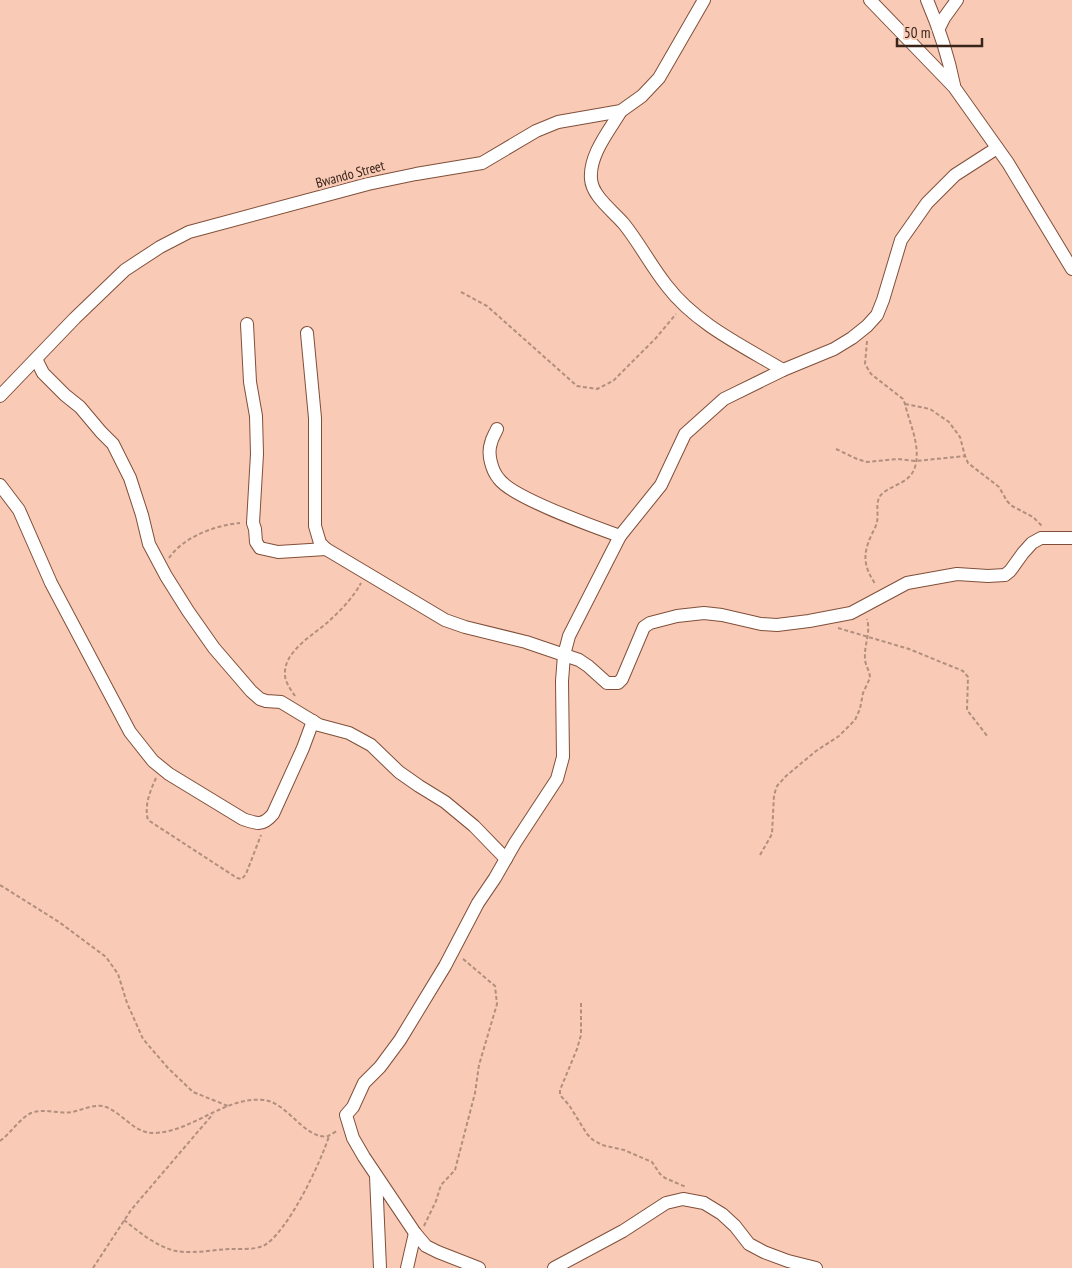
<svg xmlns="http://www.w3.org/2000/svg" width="1072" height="1268" viewBox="0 0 1072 1268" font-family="'PT Sans Narrow',sans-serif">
<rect width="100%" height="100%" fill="#f9cbb7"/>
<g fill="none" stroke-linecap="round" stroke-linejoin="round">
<g stroke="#814f39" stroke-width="14">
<g id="street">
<polyline points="870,0 954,87 1008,163 1072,269"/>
<path d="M 927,0 C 939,28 948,55 954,85"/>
<polyline points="939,28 944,18 957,0"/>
<path d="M 621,111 C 609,131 589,155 591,179 C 592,196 613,211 624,224 C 640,244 651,266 667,286 C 696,324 743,346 783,370"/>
<polyline points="247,324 250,382 256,416 257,454 253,523 255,529 256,542 260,548 278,552 326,549"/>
<polyline points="307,333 315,418 315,526 320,543 326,549 445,620 465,627 526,642 579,660 588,666 607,683 618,683 622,679 644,627 650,623 677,616 704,613 722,615 761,624 777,625 809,621 851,613 907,583 957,574 988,576 1005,575 1010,571 1023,553 1032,543 1041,538 1072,538"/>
<polyline points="36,359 43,373 65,395 80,407 101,432 113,444 130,478 142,515 149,544 166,576 188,611 214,648 251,691 260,699 266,701 281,702 319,725 349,733 371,745 399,772 419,786 445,802 474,826 506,859"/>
<polyline points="0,396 75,318 125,270 160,247 189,232 368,184 416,174 482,163 536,131 558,122 621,111 642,96 659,78 704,0"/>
<path d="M 497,429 C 495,434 492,438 491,443 C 487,454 492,471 499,479 C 513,498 595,527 620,536"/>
<path d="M 0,485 L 19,510 L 51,583 L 130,732 L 153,761 L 169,774 L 243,819 C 257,824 263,826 273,814 L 303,748 L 313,721"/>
<polyline points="376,1176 380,1268"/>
<polyline points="407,1268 415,1233"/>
<polyline points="479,1268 438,1252 426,1246 415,1233 364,1157 353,1138 346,1115 353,1107 364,1083 380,1067 400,1040 445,966 478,903 495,878 515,843 557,779 563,757 562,681 564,655 569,636 620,536 661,485 685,434 724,399 783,370 834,349 852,338 867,326 877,315 883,300 901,240 927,203 955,175 997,148"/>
<polyline points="554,1268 623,1231 666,1203 683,1199 704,1203 722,1214 735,1226 749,1244 764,1252 788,1261 816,1268"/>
</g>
</g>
<g stroke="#b28e7d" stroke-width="2" stroke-dasharray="4 2.5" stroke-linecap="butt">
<polyline points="461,292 487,306 577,386 597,389 613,381 656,338 676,314"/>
<path d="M 867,341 L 865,364 L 871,374 L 903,399 L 905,404 C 910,425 921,446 915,467 C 910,483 894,484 883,493 C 874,500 879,512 877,522 C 876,527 873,531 871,536 C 862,556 864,567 876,585"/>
<polyline points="905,404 930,409 949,422 960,437 965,456 968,463 999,487 1007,501 1012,506 1033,517 1043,527"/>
<polyline points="836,449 857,459 867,462 898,459 916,461 965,456"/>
<path d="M 169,558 C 183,537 216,525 240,523"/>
<polyline points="838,628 909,649 963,671 968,677 967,710 988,737"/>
<path d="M 295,696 C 291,690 285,682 285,675 C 283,652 313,635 328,622 C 340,611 353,598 361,583"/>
<path d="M 156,778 C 150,791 144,806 148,820 L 237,878 L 242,879 L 246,874 L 261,835"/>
<path d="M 760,855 L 772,834 L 774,795 L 777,786 L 786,776 L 816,751 L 839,736 L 855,720 L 860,709 L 863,693 L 870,678 C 870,671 865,665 865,659 C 864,644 871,633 867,619"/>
<polyline points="0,885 59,922 106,957 118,974 127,1003 143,1039 168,1068 193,1092 228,1106"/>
<polyline points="581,1003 581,1035 577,1049 560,1090 560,1095 569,1105 587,1134 593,1140 602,1145 624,1150 652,1162 660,1174 665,1178 686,1187"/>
<path d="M 0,1141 C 11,1133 19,1119 31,1113 C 43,1108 59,1114 72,1112 C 83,1110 95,1103 106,1107 C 124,1114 134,1134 155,1133 C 194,1131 225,1096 264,1100 C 287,1102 306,1141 328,1136 C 331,1135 335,1132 338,1130"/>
<path d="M 124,1220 C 139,1232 157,1247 176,1251 C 192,1254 212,1250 229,1249 C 240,1249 253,1250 263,1246 C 287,1234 321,1162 329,1136"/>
<polyline points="424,1226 436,1201 441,1185 455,1170 475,1093 479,1065 497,1004 495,986 462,958"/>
<polyline points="93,1268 131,1210 213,1114"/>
</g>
<use href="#street" stroke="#fff" stroke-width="12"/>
</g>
<g text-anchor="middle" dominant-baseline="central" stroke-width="4.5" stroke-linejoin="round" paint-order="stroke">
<g font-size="14" fill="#39241a" stroke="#f9cbb7">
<text transform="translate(350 174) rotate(-15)">Bwando Street</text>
</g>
</g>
<path d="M897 38v8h85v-8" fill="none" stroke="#39241a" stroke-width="2.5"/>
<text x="904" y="38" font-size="15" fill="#39241a" stroke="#f9cbb7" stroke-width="4" paint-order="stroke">50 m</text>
</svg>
